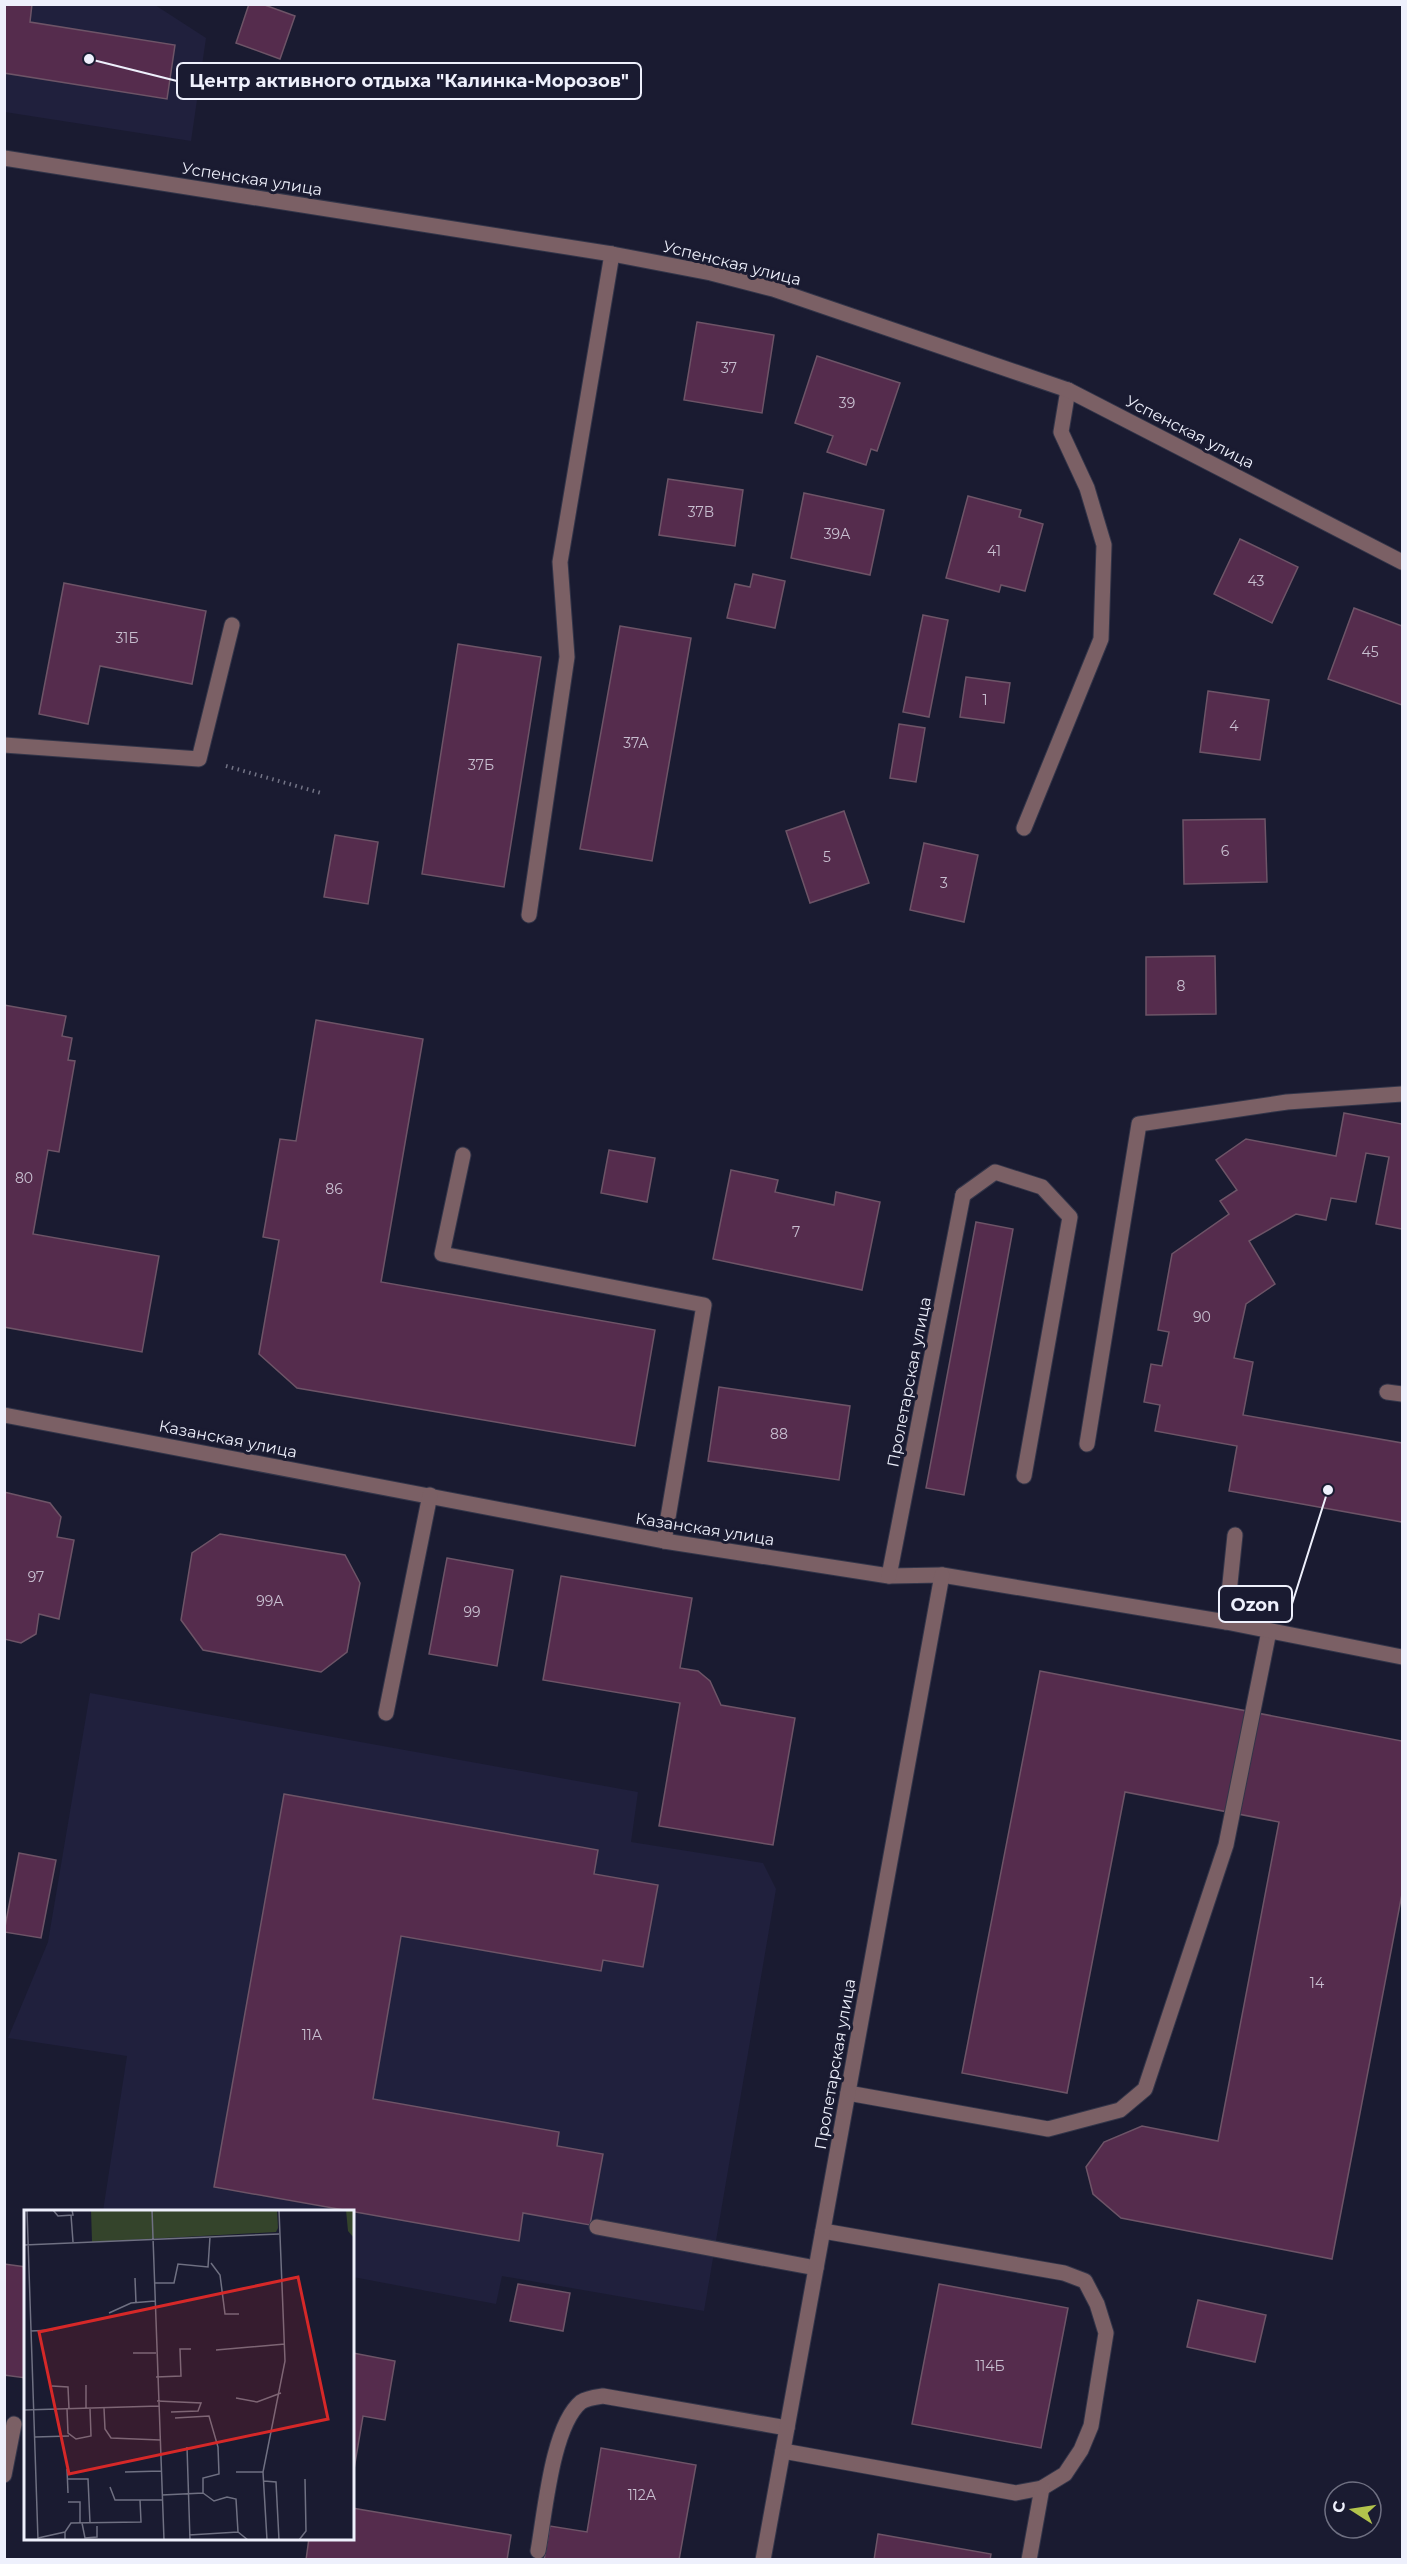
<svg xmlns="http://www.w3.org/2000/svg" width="1407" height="2564" viewBox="0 0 1407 2564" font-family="Montserrat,sans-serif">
<rect width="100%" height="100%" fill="#1a1b31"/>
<g fill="#20203d">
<polygon points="4,5 155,5 206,38 191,141 5,112"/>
<polygon points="90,1693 638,1792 631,1842 763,1863 776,1889 704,2311 502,2276 496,2304 353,2277 352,2212 103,2211 127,2056 8,2038 48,1942"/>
</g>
<g fill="#552c4d" stroke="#6d5467" stroke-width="1.5">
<polygon points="4,4 32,4 30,22 175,45 167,99 4,73"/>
<polygon points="249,4 262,4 295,16 280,59 236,43"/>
<polygon points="697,322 774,335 762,413 684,400"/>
<polygon points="817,356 900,383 877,451 871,449 866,465 827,452 833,436 795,423"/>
<polygon points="668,479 743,490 735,546 659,535"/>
<polygon points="804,493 884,510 870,575 791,558"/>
<polygon points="968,496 1021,510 1019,517 1043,524 1025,591 1001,585 999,592 946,578"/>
<polygon points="1240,539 1298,567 1272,623 1214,594"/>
<polygon points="753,574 785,581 775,628 727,618 735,584 750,587"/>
<polygon points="64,583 206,611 192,684 100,666 88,724 39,714"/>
<polygon points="1354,608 1402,626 1402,705 1328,679"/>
<polygon points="923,615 948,620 929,717 903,712"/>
<polygon points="620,626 691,638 652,861 580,849"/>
<polygon points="458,644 541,657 504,887 422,874"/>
<polygon points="966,677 1010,683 1004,723 960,717"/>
<polygon points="1208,691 1269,700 1260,760 1200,752"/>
<polygon points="899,724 925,728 916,782 890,778"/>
<polygon points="844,811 869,883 810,903 786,831"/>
<polygon points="1265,819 1267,882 1184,884 1183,820"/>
<polygon points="335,835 378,842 368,904 324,897"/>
<polygon points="924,843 978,855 964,922 910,910"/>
<polygon points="1215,956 1216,1014 1146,1015 1146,957"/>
<polygon points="4,1005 66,1016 62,1036 72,1038 68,1060 75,1061 59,1152 48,1150 33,1234 159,1256 142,1352 4,1327"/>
<polygon points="316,1020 423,1039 381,1282 655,1330 635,1446 297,1388 259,1354 279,1240 263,1237 280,1139 296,1141"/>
<polygon points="1344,1113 1402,1124 1402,1229 1376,1224 1389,1157 1366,1153 1356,1202 1331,1198 1326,1220 1296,1214 1249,1241 1275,1284 1246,1304 1234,1358 1253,1362 1243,1415 1402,1443 1402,1522 1229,1491 1237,1446 1155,1431 1160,1405 1144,1402 1151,1364 1162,1366 1169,1332 1158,1330 1172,1254 1229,1214 1220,1201 1237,1190 1216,1160 1246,1139 1336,1156"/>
<polygon points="609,1150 655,1158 647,1202 601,1193"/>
<polygon points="731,1170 778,1180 775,1192 834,1205 836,1192 880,1202 862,1290 713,1259"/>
<polygon points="976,1222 1013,1229 964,1495 926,1488"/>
<polygon points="719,1387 850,1406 839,1480 708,1461"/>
<polygon points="4,1492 50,1503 61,1517 57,1537 74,1540 59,1619 39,1614 36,1634 21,1643 4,1639"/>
<polygon points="220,1534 345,1555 360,1583 347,1652 321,1672 203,1650 181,1620 192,1553"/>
<polygon points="447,1558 513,1570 497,1666 429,1654"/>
<polygon points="561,1576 692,1598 680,1668 698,1671 710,1681 721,1705 795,1718 773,1845 659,1826 680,1703 543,1680"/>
<polygon points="1040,1671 1402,1741 1402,1894 1332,2259 1121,2218 1093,2194 1086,2167 1104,2142 1142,2126 1218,2141 1279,1822 1125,1792 1067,2093 962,2073"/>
<polygon points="284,1794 598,1850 594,1874 658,1885 643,1967 603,1960 601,1971 401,1936 373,2099 559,2132 557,2146 603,2154 590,2225 523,2213 519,2241 214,2187"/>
<polygon points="19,1853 56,1860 41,1938 4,1932"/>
<polygon points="4,2264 26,2267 26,2378 4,2375"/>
<polygon points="518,2284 570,2293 563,2331 510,2321"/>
<polygon points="939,2284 1068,2308 1041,2448 912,2424"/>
<polygon points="1198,2300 1266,2315 1255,2362 1187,2347"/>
<polygon points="353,2353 395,2361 385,2420 363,2416 354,2469"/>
<polygon points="601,2448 696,2465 679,2560 544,2560 550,2526 587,2532"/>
<polygon points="352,2508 511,2535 507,2560 306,2560 309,2538 352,2538"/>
<polygon points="878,2534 991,2554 990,2560 874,2560"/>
</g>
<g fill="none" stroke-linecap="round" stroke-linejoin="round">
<g stroke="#333549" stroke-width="17">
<g id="service">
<polyline points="4,745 199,759 232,625"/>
<polyline points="1024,828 1101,639 1104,545 1087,488 1061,432 1068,390"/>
<polyline points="529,915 567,657 560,562 612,254"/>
<polyline points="463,1155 442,1254 704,1305 664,1541"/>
<polyline points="963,1195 995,1172 1042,1187 1070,1217 1024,1476"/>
<polyline points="1387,1392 1402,1394"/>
<polyline points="1087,1444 1139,1124 1287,1102 1402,1094"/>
<polyline points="1226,1622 1235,1535"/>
<polyline points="848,2093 1048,2129 1120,2110 1145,2089 1226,1845 1269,1631"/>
<polyline points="597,2227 816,2268"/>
<polyline points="783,2451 1016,2493 1042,2488 1065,2474 1081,2450 1091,2426 1106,2333 1097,2304 1085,2281 1064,2273 823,2231"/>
<polyline points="4,2475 14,2424"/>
<path d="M 538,2551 C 545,2513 552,2426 581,2402 C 587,2398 596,2397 603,2396 L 787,2428"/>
<polyline points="1029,2560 1042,2488"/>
</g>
</g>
<g stroke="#333549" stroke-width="17">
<g id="minor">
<polyline points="4,158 612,254 711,273 773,289 1068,390 1402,562"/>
<polyline points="4,1415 664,1541 889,1576 942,1575 1226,1622 1402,1657"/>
<polyline points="889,1576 963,1195"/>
<polyline points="386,1713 430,1495"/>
<polyline points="763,2560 942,1575"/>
</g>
</g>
<polyline stroke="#737486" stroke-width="4" stroke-dasharray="1.5 4.5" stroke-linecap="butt" points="226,766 321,793"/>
<use href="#service" stroke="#7b6065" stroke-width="15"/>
<use href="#minor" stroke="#7b6065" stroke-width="15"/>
</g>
<g text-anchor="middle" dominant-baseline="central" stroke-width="6" stroke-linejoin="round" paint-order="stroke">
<g font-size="14" fill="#c8bfd0">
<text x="729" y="368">37</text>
<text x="847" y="403">39</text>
<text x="701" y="512">37В</text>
<text x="837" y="534">39А</text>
<text x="994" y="551">41</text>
<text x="1256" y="581">43</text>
<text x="127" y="638">31Б</text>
<text x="1370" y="652">45</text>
<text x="985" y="700">1</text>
<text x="1234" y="726">4</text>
<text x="636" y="743">37А</text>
<text x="481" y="765">37Б</text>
<text x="1225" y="851">6</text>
<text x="827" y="857">5</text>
<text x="944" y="883">3</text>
<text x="1181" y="986">8</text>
<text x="24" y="1178">80</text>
<text x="334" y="1189">86</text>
<text x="796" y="1232">7</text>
<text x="1202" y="1317">90</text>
<text x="779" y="1434">88</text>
<text x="36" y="1577">97</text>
<text x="270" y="1601">99А</text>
<text x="472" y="1612">99</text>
<text x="1317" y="1983">14</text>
<text x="312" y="2035">11А</text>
<text x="990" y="2366">114Б</text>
<text x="642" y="2495">112А</text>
</g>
<g font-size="16" fill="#eef0fc" stroke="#1a1b31">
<text transform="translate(252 179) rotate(9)">Успенская улица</text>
<text transform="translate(732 263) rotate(14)">Успенская улица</text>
<text transform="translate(1190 432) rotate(27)">Успенская улица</text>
<text transform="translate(909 1382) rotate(-79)">Пролетарская улица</text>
<text transform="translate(228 1439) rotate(11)">Казанская улица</text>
<text transform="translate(705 1529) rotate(9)">Казанская улица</text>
<text transform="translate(835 2064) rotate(-80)">Пролетарская улица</text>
</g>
</g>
<g transform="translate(24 2210)">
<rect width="330" height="330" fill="#1a1b31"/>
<path d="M 322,0 L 330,0 L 330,28 L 324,21 Z" fill="#34442b"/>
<path d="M 67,0 L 253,0 L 254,18 L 252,22 L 68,32 Z" fill="#34442b"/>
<path fill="none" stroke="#6f7082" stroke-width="1.5" d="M 3,0 L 14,330M 29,0 L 34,6 L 49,5 L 48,0M 128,0 L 140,330M 47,5 L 49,32M 0,35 L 255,24M 187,53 L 196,65 L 201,104 L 215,104M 111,68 L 112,93M 130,73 L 150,73 L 154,54 L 184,57 L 186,27M 85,103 L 107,93 L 131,91M 7,121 L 29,120M 192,140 L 261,134M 109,143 L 132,143M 132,167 L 157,166 L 156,139 L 167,139M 62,175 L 62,198M 28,176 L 44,177 L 45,199M 212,188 L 233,192 L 257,183M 133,191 L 177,193 L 174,201 L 147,202M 80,198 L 81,219 L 87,228 L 136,230M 43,199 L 44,223 L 52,229 L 67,226 L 66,198M 0,200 L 135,196M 11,227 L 45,226M 163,237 L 166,330M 43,259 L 44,283M 101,262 L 137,261M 212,262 L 239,262M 44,269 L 64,269 L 66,313M 240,271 L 252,272 L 255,330M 86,277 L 91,290 L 138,290M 179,283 L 190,291 L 203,287 L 212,289 L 214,322M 138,285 L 179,283 L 179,268 L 195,264 L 194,237 L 185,206 L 151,208M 44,292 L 56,292 L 56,313M 58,313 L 61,328 L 73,327 L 73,316M 41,322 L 47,313 L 117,312 L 116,290M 165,325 L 214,322 L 224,330M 14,328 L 41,322 L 41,330M 243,330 L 239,262 L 261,151 L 255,0M 275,330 L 282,321 L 281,269"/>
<path fill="#d62828" fill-opacity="0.15" stroke="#d62828" stroke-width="3" d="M 274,67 L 304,209 L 45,264 L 15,122 Z"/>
<rect width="330" height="330" fill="none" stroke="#eef0fc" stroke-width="3"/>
</g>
<path fill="none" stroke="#eef0fc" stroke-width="2" d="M89 59L177 81M1328 1490L1292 1604"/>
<g fill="#eef0fc" stroke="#1a1b31" stroke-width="2">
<circle cx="89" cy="59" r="6"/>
<circle cx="1328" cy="1490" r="6"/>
</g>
<g fill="#1a1b31" stroke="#eef0fc" stroke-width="2">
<rect x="177" y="63" width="464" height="36" rx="6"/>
<rect x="1219" y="1586" width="73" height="36" rx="6"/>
</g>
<g font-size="18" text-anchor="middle" font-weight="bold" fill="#eef0fc">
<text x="409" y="87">Центр активного отдыха "Калинка-Морозов"</text>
<text x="1255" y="1611">Ozon</text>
</g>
<rect width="1407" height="2564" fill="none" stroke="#eef0fc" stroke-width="12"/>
<g transform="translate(1353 2510) rotate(282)"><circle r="28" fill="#1a1b31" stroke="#6f7082" stroke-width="1.5"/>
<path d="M0-4.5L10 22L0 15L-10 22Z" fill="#b2c34c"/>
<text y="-9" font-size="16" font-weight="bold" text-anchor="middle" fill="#eef0fc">С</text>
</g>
</svg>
